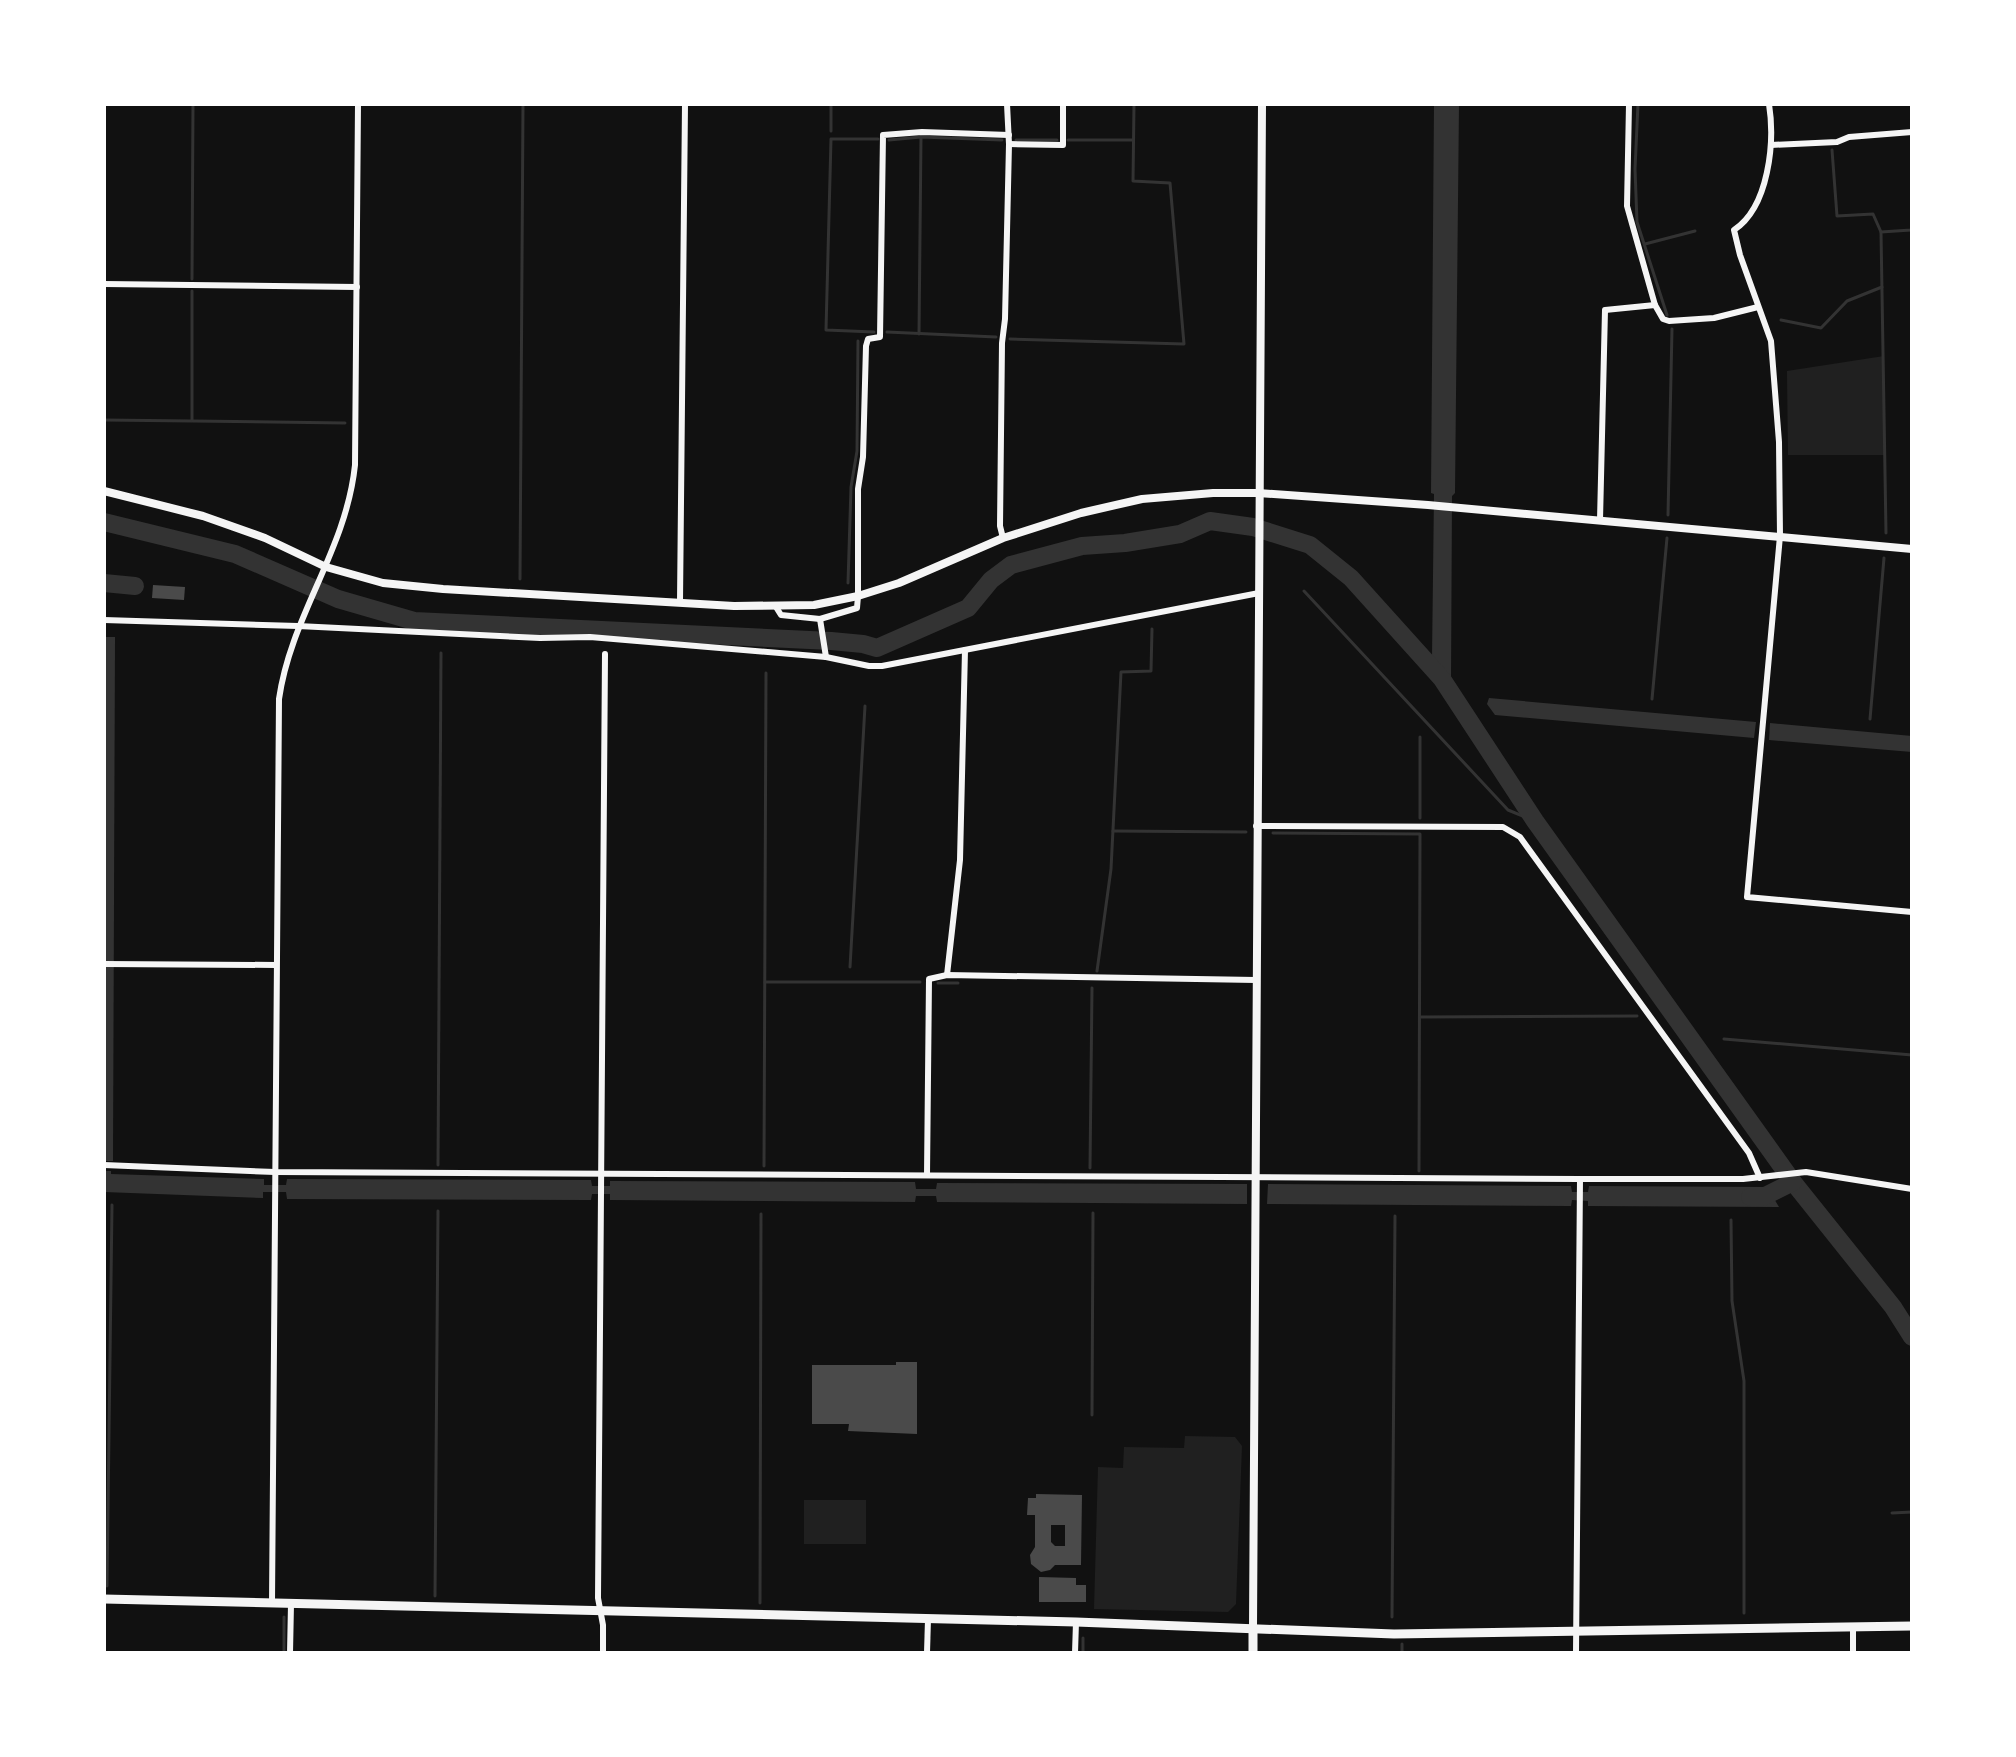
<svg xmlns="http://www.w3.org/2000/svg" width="2016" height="1757" viewBox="0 0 2016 1757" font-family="Inter,sans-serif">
<rect width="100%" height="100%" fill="#111"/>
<g fill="#202020">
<polygon points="1884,356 1885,455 1788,455 1787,371"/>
<polygon points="1185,1436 1235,1437 1242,1446 1236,1604 1228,1612 1094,1609 1098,1467 1123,1468 1124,1447 1184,1448"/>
<rect x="804" y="1500" width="62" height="44"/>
</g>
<g fill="#333">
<polygon points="1434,104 1459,104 1455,493 1452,496 1451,682 1432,657 1434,494 1431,493"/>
<polygon points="106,637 115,637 113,1161 104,1161"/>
<polygon points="1489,698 1756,722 1754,738 1495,715 1487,704"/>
<polygon points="1770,723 1912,736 1912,752 1769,740"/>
<polygon points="105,1171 111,1171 111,1174 264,1179 264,1185 286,1185 287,1179 591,1180 592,1186 610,1186 610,1181 915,1182 916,1189 936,1189 937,1183 1247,1184 1247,1204 937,1202 936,1196 916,1196 915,1202 610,1200 610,1194 592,1194 591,1200 287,1199 286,1192 263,1192 263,1198 104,1192"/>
<polygon points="1268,1184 1571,1186 1572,1192 1588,1192 1589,1186 1767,1187 1779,1207 1588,1206 1588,1201 1572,1200 1571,1206 1267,1204"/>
</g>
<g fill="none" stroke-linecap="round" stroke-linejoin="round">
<g stroke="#333" stroke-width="3">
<polyline points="1638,104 1635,169 1637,222 1667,315"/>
<polyline points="831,131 831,104"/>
<polyline points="889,140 921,137 1002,140"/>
<polyline points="1016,140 1057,140"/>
<polyline points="1068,140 1132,140"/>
<polyline points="1832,150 1837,216 1873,214 1881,232"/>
<polyline points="1645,244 1695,231"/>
<polyline points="192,279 193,104"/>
<polyline points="1781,320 1821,328 1847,301 1882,287"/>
<polyline points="874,332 826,330 831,139 878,139"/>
<polyline points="887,332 996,337"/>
<polyline points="919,334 921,137"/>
<polyline points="1010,339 1184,344 1170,183 1133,181 1134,104"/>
<polyline points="104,420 192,421 192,291"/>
<polyline points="193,421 345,423"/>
<polyline points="1668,515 1672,329"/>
<polyline points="1886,533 1881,232 1911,230 1912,227"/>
<polyline points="520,579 523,104"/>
<polyline points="848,583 851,487 857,451 858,341"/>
<polyline points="1304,591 1508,810 1535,821"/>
<polyline points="1442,679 1442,668"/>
<polyline points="1652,699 1667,538"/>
<polyline points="1870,719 1884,558"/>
<polyline points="1420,818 1420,737"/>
<polyline points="1113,831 1246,832"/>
<polyline points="1273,833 1420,834 1419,1171"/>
<polyline points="850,967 865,706"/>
<polyline points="1097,971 1111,869 1121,672 1151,671 1152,629"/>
<polyline points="765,982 920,982"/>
<polyline points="938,983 958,983"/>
<polyline points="1421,1017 1637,1016"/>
<polyline points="1724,1039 1912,1055"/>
<polyline points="438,1165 441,653"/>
<polyline points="764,1166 766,673"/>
<polyline points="1090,1168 1092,988"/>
<polyline points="1731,1220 1732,1301 1744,1381 1744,1613"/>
<polyline points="1092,1415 1093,1213"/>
<polyline points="1892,1513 1912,1512"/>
<polyline points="107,1586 112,1205"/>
<polyline points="435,1596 438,1211"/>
<polyline points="760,1603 761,1214"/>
<polyline points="1392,1617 1395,1216"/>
<polyline points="1402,1644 1402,1653"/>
<polyline points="284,1653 284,1617"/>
<polyline points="1083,1653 1083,1638"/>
</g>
<g stroke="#333" stroke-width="18">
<polyline points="104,522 235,554 338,599 414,621 831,641 863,644 877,648 968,608 991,580 1011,565 1082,546 1125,543 1180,534 1210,521 1253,527 1310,545 1351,578 1442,679 1535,821 1793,1182 1893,1307 1912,1337"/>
<polyline points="104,583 135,586"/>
<polyline points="1750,1197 1763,1197 1793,1182"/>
</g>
</g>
<g fill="#4a4a4a" fill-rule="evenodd">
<polygon points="153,585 185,587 184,600 152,598"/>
<polygon points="896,1362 917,1362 917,1434 848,1431 849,1424 812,1424 812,1365 896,1365"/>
<path d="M 1036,1494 L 1082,1495 L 1081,1565 L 1055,1565 L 1050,1570 L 1041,1572 L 1031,1564 L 1030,1555 L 1035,1547 L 1035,1515 L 1027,1515 L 1028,1498 L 1036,1498 ZM 1051,1525 L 1065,1525 L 1065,1546 L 1055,1546 L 1051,1542 Z"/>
<polygon points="1039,1577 1076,1578 1076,1585 1086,1585 1086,1602 1039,1602"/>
</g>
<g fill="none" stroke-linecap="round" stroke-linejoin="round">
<g stroke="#f5f5f5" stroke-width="6">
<polyline points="1629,104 1627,206 1655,305 1663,319 1669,321 1714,318 1758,307"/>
<path d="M 1769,104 C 1775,142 1769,207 1734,230 L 1740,255 L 1771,341 L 1779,442 L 1780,536 L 1747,897 L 1912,912"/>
<polyline points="1009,144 1063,145 1063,104"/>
<polyline points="1771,145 1837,142 1849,137 1912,132"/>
<polyline points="104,284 357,287"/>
<polyline points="1600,520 1605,310 1655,305"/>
<polyline points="1003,538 1000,526 1002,343 1005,319 1009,144 1007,104"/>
<polyline points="680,602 685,104"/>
<polyline points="776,607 781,615 820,619"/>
<polyline points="104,620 298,626 540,638 590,637 826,657 869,666 882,666 1259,593"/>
<polyline points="826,657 820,619 857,608 858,596 858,489 863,457 866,346 868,339 880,337 883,135 922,132 1009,135"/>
<polyline points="1256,826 1503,827 1520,837 1749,1153 1760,1178"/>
<polyline points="104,964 276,965"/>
<polyline points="947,975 960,860 965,650"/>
<polyline points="104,1165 275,1172 1580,1179 1743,1179 1806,1172 1912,1189"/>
<polyline points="927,1175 929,979 947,975 1256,980"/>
<path d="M 272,1603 L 279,699 C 291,615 346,551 355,465 L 358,104"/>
<polyline points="1853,1627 1853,1653"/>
<polyline points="290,1653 291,1604"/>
<polyline points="603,1653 603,1625 598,1598 605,654"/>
<polyline points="927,1653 928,1619"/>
<polyline points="1075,1653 1076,1622"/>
<polyline points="1576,1653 1580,1179"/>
</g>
<g stroke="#f5f5f5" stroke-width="8">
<polyline points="104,491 203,516 265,538 326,567 383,583 443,589 734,606 814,605 858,596 899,583 1003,538 1081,513 1142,499 1213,493 1258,493 1428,505 1912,549"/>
<polyline points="1253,1628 1262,104"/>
</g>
<g stroke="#f5f5f5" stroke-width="9">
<polyline points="104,1599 1076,1622 1394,1634 1912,1626"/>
<polyline points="1253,1628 1253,1653"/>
</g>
</g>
<rect width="2016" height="1757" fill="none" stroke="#ffffff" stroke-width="212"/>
</svg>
